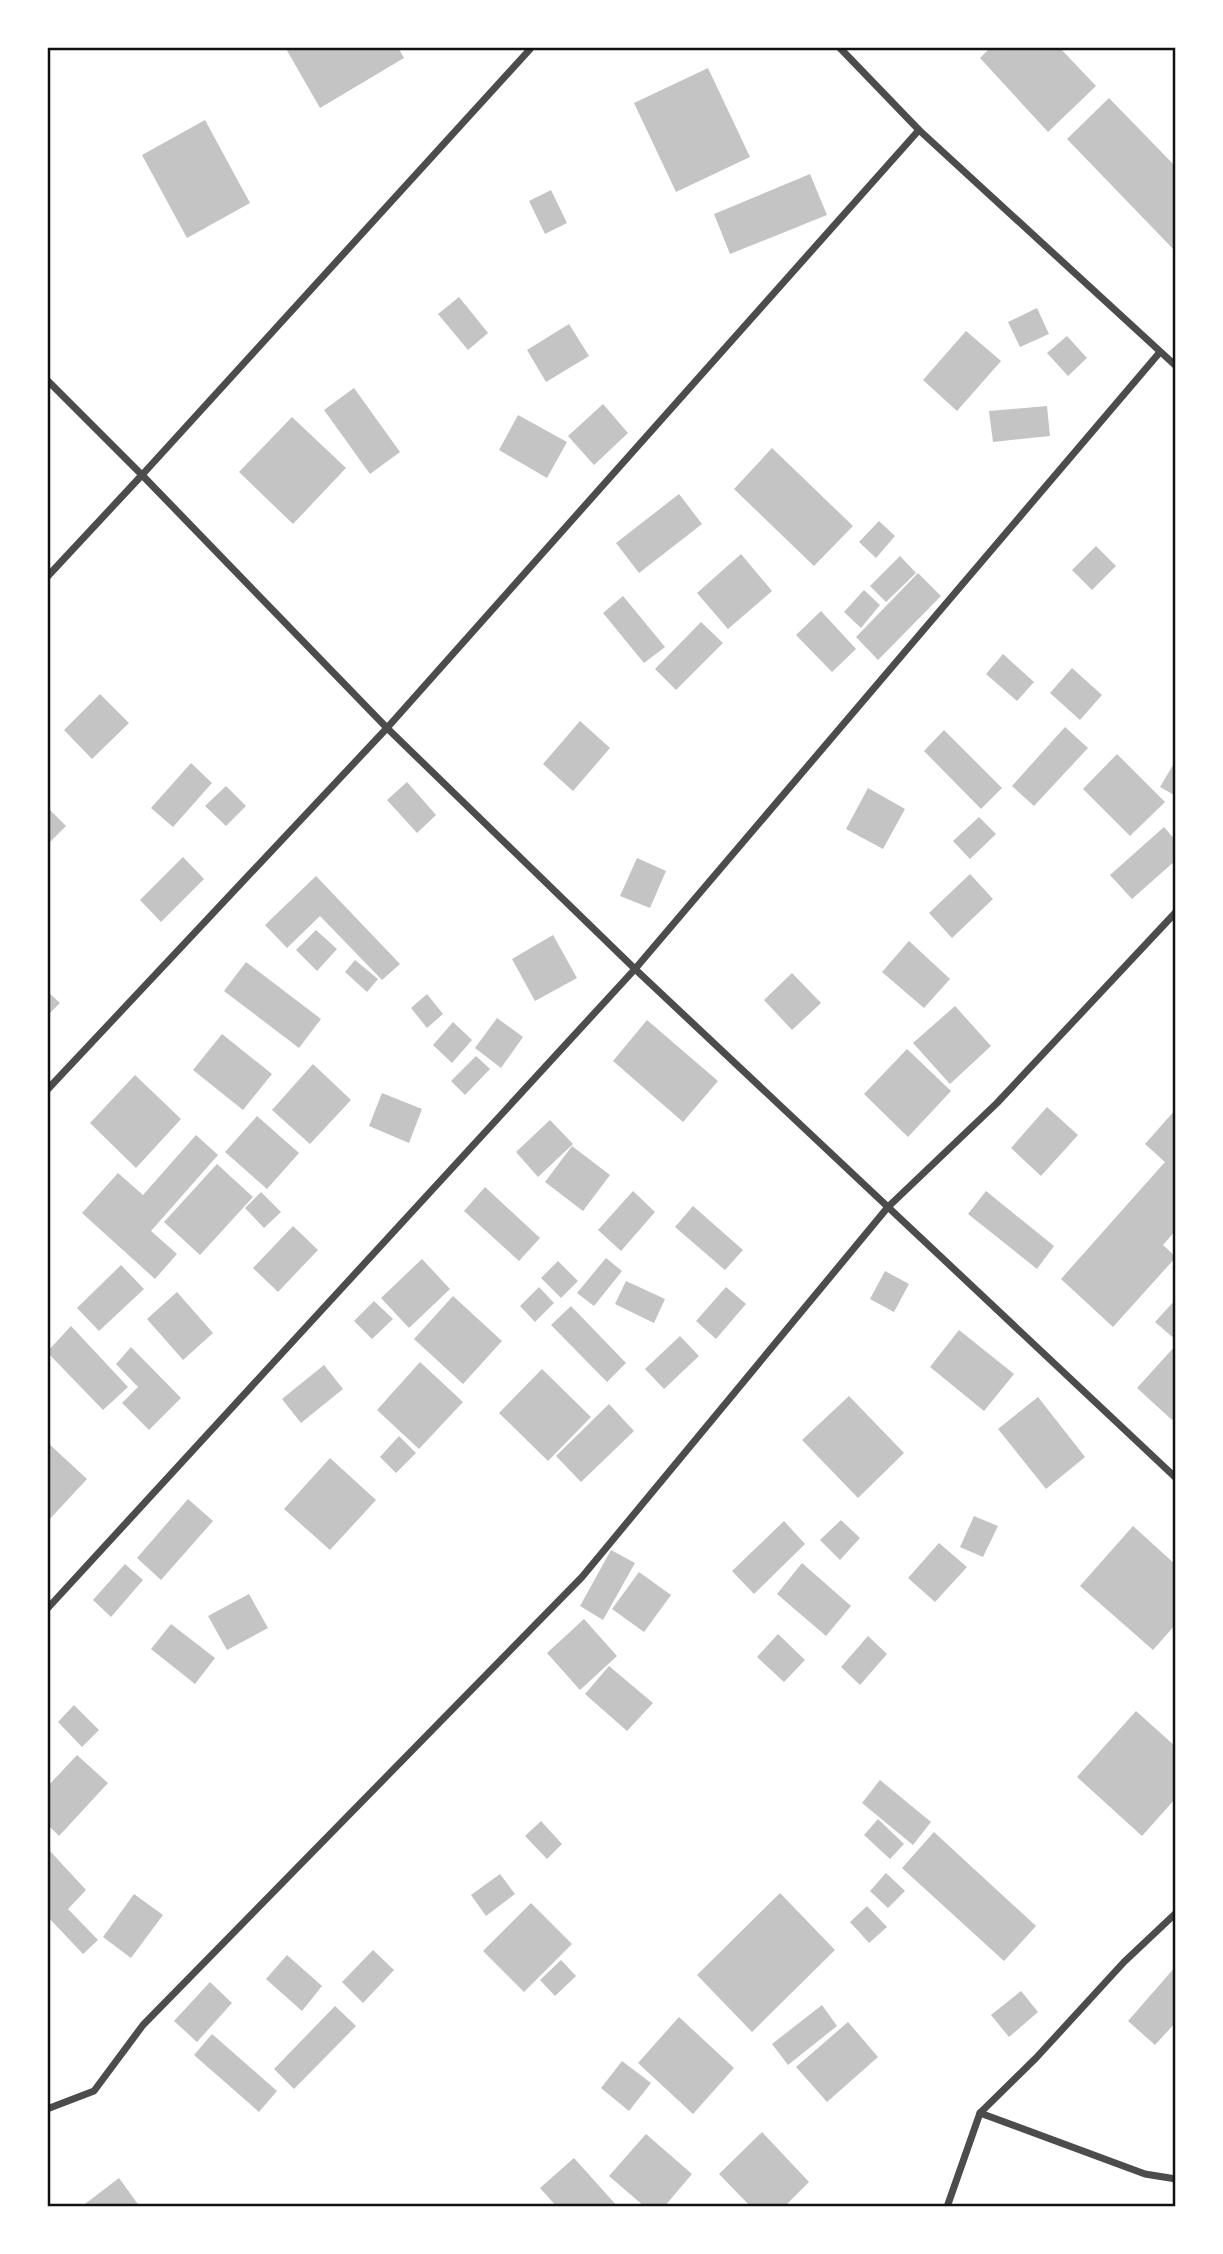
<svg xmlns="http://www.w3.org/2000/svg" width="1223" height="2254" viewBox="0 0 1223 2254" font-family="Barlow,sans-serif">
<rect width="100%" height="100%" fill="#fff"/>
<g fill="#c4c4c4">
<polygon points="285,47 398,47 404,58 320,108"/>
<polygon points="991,47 1059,47 1096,86 1048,132 980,58"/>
<polygon points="708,68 750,157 676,192 634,103"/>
<polygon points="1109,98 1176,167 1176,252 1067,139"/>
<polygon points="205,120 250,203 187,238 142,155"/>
<polygon points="810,174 827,215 730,254 714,214"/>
<polygon points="551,190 567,223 545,234 529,201"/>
<polygon points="459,297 488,333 468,350 438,314"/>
<polygon points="1037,308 1049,334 1020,347 1008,322"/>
<polygon points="569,324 589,356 546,382 527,350"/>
<polygon points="966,331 1001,361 957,411 923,380"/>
<polygon points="1067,336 1087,358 1068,376 1047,353"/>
<polygon points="354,388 400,452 370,474 324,410"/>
<polygon points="603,404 628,433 594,465 568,436"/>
<polygon points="1047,406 1050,436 993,442 989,411"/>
<polygon points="518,415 567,442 547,478 499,450"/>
<polygon points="292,417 346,468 293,524 239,472"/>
<polygon points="772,448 853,526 814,566 734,489"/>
<polygon points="679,494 702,524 639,573 616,543"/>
<polygon points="879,521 895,536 876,558 859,542"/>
<polygon points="1096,546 1116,566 1092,590 1072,570"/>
<polygon points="741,554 772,591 728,629 697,593"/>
<polygon points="900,556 916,573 886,602 870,586"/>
<polygon points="918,573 941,596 878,660 856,637"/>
<polygon points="864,590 880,605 861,628 844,612"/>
<polygon points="623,596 665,647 644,663 603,613"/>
<polygon points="821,611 856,649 832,672 796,635"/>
<polygon points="701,622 723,643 676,690 655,669"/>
<polygon points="1003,654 1034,682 1017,701 986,674"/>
<polygon points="1072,668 1102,695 1080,720 1050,693"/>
<polygon points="100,694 129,723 92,759 64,730"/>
<polygon points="580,721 610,748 573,791 543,764"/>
<polygon points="1065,727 1088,748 1034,806 1012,786"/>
<polygon points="944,730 1002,788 981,809 924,751"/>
<polygon points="1117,754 1165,802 1130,836 1083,789"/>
<polygon points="1176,760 1176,796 1160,787"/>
<polygon points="191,763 212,783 173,827 151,808"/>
<polygon points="407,782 436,815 417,833 387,800"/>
<polygon points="226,786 246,806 226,826 205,806"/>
<polygon points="868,788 905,809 883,849 846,829"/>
<polygon points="47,807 66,826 47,845"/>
<polygon points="979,817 996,834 970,859 953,841"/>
<polygon points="1164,827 1176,841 1176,860 1132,899 1110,875"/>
<polygon points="183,857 204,879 161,922 140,900"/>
<polygon points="637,858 666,871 650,908 620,896"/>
<polygon points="970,874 993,899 952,938 929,913"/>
<polygon points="316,876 400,964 382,980 320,916 287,948 265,925"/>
<polygon points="316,930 337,949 317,971 296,950"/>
<polygon points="553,935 577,978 535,1001 512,959"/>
<polygon points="909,941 950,979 924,1008 882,972"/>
<polygon points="355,960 378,979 367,992 345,972"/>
<polygon points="246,962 321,1019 299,1048 224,991"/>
<polygon points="792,973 821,1003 792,1030 764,1000"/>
<polygon points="47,991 60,1003 47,1016"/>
<polygon points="427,994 443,1014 427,1028 411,1008"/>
<polygon points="955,1006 991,1046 950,1084 913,1043"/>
<polygon points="497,1018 523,1037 501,1068 475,1048"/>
<polygon points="647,1020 718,1081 683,1122 613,1061"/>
<polygon points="453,1022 472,1040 452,1063 433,1045"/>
<polygon points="222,1034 272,1074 243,1110 193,1070"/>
<polygon points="907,1049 951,1091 908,1137 864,1094"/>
<polygon points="476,1056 490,1069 465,1095 451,1081"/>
<polygon points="313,1064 351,1100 310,1144 272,1110"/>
<polygon points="135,1075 181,1119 136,1168 90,1123"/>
<polygon points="382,1093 422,1109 409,1143 369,1126"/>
<polygon points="1047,1107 1078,1135 1041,1176 1011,1148"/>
<polygon points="1176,1109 1176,1230 1163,1245 1176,1257 1113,1327 1061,1279 1165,1162 1145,1144"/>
<polygon points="257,1116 299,1153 267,1189 225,1152"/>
<polygon points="550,1120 573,1144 538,1177 516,1152"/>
<polygon points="196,1135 218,1155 151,1231 177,1254 155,1279 82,1213 118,1173 143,1195"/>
<polygon points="572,1146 610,1175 583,1211 545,1182"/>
<polygon points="217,1164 253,1197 200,1255 164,1222"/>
<polygon points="485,1187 540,1238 519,1261 464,1211"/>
<polygon points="633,1191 655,1212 621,1251 598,1230"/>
<polygon points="986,1191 1054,1246 1037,1269 968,1214"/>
<polygon points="261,1192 281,1212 264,1228 245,1208"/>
<polygon points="693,1206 743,1250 725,1270 675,1227"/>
<polygon points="293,1226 318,1250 278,1292 253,1268"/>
<polygon points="606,1258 622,1271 594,1306 577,1293"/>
<polygon points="422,1259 450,1289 409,1328 381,1298"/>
<polygon points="558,1261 578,1281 561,1298 541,1278"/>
<polygon points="121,1265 144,1289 99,1331 77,1308"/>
<polygon points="885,1271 909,1284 894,1312 870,1299"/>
<polygon points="626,1281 665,1299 654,1323 615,1304"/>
<polygon points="539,1287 554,1303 535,1322 520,1306"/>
<polygon points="726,1287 746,1304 716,1339 696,1321"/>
<polygon points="177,1292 213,1333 183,1360 147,1319"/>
<polygon points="453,1296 502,1341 463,1384 414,1339"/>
<polygon points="1176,1299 1176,1340 1155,1322"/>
<polygon points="374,1301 393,1319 372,1339 354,1321"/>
<polygon points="571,1306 626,1363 607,1382 551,1325"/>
<polygon points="71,1326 128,1387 103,1410 47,1352"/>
<polygon points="959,1330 1014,1374 984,1411 930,1367"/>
<polygon points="680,1336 699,1356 664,1389 645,1369"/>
<polygon points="1176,1345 1176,1416 1172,1420 1137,1388"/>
<polygon points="131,1347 181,1398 149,1430 122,1403 138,1387 116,1364"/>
<polygon points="420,1362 463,1402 419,1449 377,1410"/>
<polygon points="324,1365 343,1389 301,1423 282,1399"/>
<polygon points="542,1369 591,1417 548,1461 499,1413"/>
<polygon points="849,1396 904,1453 858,1498 802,1440"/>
<polygon points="1038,1397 1085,1457 1046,1489 998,1429"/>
<polygon points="609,1404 634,1431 581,1482 556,1456"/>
<polygon points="399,1436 416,1453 396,1473 380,1457"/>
<polygon points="47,1442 87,1479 47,1522"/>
<polygon points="330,1458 376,1500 330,1550 284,1509"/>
<polygon points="188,1499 213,1521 161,1580 137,1558"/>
<polygon points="974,1516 998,1526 983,1557 960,1547"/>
<polygon points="841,1520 860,1538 840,1560 820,1540"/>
<polygon points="784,1521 805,1544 754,1594 732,1571"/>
<polygon points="1133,1526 1176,1565 1176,1624 1153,1650 1080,1586"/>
<polygon points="939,1543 967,1567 935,1602 908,1578"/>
<polygon points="611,1550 635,1563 603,1620 580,1606"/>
<polygon points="802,1563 851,1606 826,1636 777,1594"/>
<polygon points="125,1564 143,1580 111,1617 93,1600"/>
<polygon points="639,1572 671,1595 644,1632 612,1609"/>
<polygon points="249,1594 268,1628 227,1650 208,1616"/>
<polygon points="584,1619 617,1656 580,1690 547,1653"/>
<polygon points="171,1624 215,1658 195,1684 151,1649"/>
<polygon points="778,1634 805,1660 784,1682 757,1657"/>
<polygon points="868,1636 887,1654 860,1685 841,1667"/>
<polygon points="609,1666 653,1703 627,1731 585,1694"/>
<polygon points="74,1705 99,1730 82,1747 58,1722"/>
<polygon points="1136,1711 1176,1747 1176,1798 1142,1836 1077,1777"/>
<polygon points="77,1755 108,1783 59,1836 47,1824 47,1787"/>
<polygon points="880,1780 931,1822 913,1845 862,1803"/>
<polygon points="878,1819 904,1844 890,1859 864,1835"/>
<polygon points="541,1821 562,1844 547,1859 525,1836"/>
<polygon points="934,1832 1036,1926 1004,1961 902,1868"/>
<polygon points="50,1851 86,1890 68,1909 98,1940 83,1954 47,1916 47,1854"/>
<polygon points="886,1873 905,1891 888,1908 870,1891"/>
<polygon points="500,1874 515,1894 486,1916 471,1895"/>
<polygon points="780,1893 835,1950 752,2032 697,1975"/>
<polygon points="134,1894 163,1915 131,1958 103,1937"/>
<polygon points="531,1903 572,1944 524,1992 483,1951"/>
<polygon points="867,1906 887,1927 869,1943 850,1922"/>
<polygon points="373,1950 394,1970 363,2003 342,1982"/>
<polygon points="287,1955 322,1986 302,2011 266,1979"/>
<polygon points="561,1960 576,1976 555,1996 540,1980"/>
<polygon points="1176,1966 1176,2022 1155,2045 1128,2021"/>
<polygon points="210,1982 232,2003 197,2042 174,2021"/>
<polygon points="1021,1991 1038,2012 1009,2037 991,2015"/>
<polygon points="822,2005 837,2026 788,2065 772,2044"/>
<polygon points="335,2006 356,2026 294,2089 274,2069"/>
<polygon points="679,2017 734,2068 693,2114 638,2063"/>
<polygon points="848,2022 878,2057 827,2102 796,2067"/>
<polygon points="212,2034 277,2091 259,2112 194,2055"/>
<polygon points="622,2061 651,2083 629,2111 601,2088"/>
<polygon points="762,2132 809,2182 784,2207 751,2207 719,2174"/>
<polygon points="646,2134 692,2174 664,2207 645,2207 609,2176"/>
<polygon points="574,2158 618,2207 557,2207 540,2188"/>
<polygon points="119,2178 140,2207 81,2207"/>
</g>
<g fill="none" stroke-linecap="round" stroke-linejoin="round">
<g stroke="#4c4c4c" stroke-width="7">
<polyline points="839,47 919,130 1176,366"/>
<polyline points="47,380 142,475 532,47"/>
<polyline points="47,577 142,475 387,728 635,969 1176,1478"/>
<polyline points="47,1090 387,728 919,130"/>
<polyline points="47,1609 635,969 1160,352"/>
<polyline points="47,2109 94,2091 143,2025 582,1577 888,1207 997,1103 1176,912"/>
<polyline points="980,2113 1145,2174 1176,2179"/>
<polyline points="947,2207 980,2113 1036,2058 1124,1962 1176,1913"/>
</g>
</g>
<rect width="1223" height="2254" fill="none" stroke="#ffffff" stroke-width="98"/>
<rect x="49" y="49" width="1125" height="2156" fill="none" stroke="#111" stroke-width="2.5"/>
</svg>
